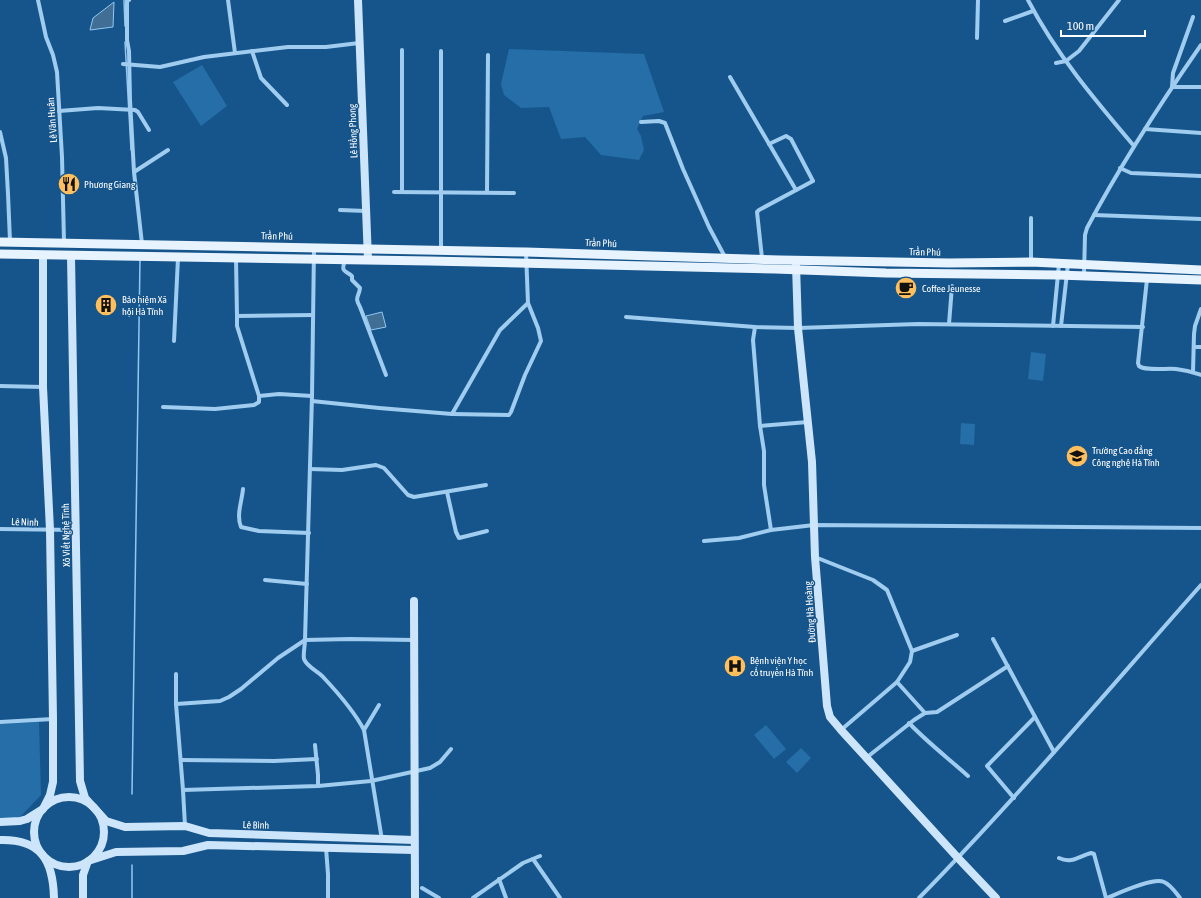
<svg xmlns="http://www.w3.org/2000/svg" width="1201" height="898" viewBox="0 0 1201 898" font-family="'Asap Condensed',sans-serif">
<rect width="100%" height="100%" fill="#16558b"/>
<g fill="#256ea8">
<polygon points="509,49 644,54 664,112 643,116 637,129 641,136 644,150 639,160 601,155 585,137 561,139 549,107 521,108 504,95 501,84"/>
<polygon points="202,65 227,106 201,126 173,82"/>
<polygon points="1031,352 1046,354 1043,381 1028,379"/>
<polygon points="961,423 975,424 974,445 960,444"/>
<polygon points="39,722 41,795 19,818 0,818 0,724"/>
<polygon points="766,725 786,749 774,759 754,735"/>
<polygon points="801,748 811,758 797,773 786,762"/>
</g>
<g fill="#406e95" stroke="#91c8f2">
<polygon points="114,2 113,27 90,30 93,18"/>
<polygon points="382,312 386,327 371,330 366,316"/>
</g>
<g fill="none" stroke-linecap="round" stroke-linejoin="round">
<g stroke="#91c8f2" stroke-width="1.5">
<polyline points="124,0 125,26"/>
<polyline points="125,42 131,150"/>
<polyline points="132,794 140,259"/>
<polyline points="132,898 132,865"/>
</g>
<g stroke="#9fccef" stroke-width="4">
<polyline points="38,0 46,37 53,55 57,72 62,157 64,242"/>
<polyline points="129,0 127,1 127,40 129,51 130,100 134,172 142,244"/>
<polyline points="228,0 235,53"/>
<path d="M 1028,0 C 1056,54 1095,100 1134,146"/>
<polyline points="1193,17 1173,73 1172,87 1201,87"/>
<polyline points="1005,21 1033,11"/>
<polyline points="977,38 978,0"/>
<polyline points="252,51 261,78 287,105"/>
<polyline points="441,51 441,250"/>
<polyline points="1056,63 1066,61 1079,51 1119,0"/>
<polyline points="123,64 160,67 204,57 288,47 326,47 359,43"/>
<polyline points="730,77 796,190"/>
<polyline points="59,111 98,108 135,110 138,112 149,130"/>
<polyline points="641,122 659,121 665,123 683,169 709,227 725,257"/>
<polyline points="1145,129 1201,133"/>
<polyline points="0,132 6,158 8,194 10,241"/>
<polyline points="1120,168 1131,173 1201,176"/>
<polyline points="134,172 168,150"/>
<polyline points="394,192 514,193"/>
<polyline points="402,192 402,50"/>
<polyline points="487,192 488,55"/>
<polyline points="340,210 366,211"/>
<polyline points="1094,215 1201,219"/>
<polyline points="762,258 757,212 759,210 813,181 791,139 786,136 769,144"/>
<polyline points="236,259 237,316 313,315"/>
<path d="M 345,260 C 341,272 344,270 352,276 L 352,280 L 360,288 C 359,297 354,297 360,307 L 386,375"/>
<polyline points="1031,262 1031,218"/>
<path d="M 1084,275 L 1085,235 L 1087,228 C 1121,164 1160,104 1201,45"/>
<path d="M 1147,279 L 1138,363 L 1139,366 C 1144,371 1168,368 1176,369 C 1185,370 1193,372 1201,375"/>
<polyline points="626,317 755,327 798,328 918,324 1143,327"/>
<polyline points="949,324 952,286"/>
<polyline points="1053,326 1059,264"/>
<polyline points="1061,326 1068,264"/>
<polyline points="755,327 753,340 760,426 764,451 764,485 771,530"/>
<polyline points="174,341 178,258"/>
<polyline points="1194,347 1201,347"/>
<polyline points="1193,372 1194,334 1195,326 1201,309"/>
<polyline points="0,386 43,387"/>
<polyline points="259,396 279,394 312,396"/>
<polyline points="312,401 379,408 452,414 500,330 528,303 526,252"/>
<polyline points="163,407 215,409 254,405 259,402 259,396 237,326 237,316"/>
<polyline points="452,414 509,415 511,412 525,375 541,341 538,328 528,303"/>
<polyline points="760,426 808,422"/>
<polyline points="310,469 342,470 376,465 384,468 408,495 414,497 486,485"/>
<path d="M 243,489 C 242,501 236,515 241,527 L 259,531 L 309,533"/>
<polyline points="447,492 456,532 459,538 487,531"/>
<polyline points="0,529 76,530"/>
<polyline points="704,541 739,538 771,530 814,525 1201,528"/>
<polyline points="815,557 873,580 887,590 912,651 910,662 897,682 841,730"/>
<polyline points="265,580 307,584"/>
<polyline points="993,639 1054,752"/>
<polyline points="912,651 957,635"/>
<polyline points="176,674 176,704 183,790"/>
<polyline points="897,682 925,713"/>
<polyline points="176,704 220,701 229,697 241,689 278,658 305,640 312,396 314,248"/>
<polyline points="0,722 53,719"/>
<path d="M 909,723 C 927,742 948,758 968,776"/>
<polyline points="364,730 379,705"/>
<polyline points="315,745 318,775 318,786"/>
<polyline points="866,758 914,720 925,713 937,712 1008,666"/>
<polyline points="181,760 274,761 317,759"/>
<polyline points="1014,798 987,766 1035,717"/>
<polyline points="185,826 183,790 318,786 371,781 430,768 440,762 451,749"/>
<path d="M 382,840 L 364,730 C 354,711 339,694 324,678 C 319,672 307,667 304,659 C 303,654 305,645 305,640 L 350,639 L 414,640"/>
<polyline points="326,848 328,874 328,898"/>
<path d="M 1059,858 C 1072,864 1079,856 1091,853 L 1094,854 L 1106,898"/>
<polyline points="533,859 560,898"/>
<polyline points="499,879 506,898"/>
<polyline points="422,888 439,898"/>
<polyline points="473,898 523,863 540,856"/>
<path d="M 919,898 C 1017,798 1108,690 1201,585"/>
<path d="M 1107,898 C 1119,893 1153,877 1164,882 C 1171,885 1176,893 1180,898"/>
</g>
<g stroke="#cde5fa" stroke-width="8">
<polyline points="358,0 368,260"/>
<polyline points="71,256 80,781 85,798 106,821 125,827 185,826 209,833 414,840"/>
<polyline points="796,265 798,328 812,462 815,557 827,706 830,717 841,730 958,858 996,898"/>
<polyline points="414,601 415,898"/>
<circle cx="69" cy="832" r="35"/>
<polyline points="0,822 20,821 27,819 43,809 50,795 53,782 53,719 50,530 43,387 43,255"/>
<path d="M 0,840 C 41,839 53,860 54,898"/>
<polyline points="83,898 83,875 88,861 116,852 183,851 208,845 414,850"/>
</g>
<g stroke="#e7f3ff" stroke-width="9">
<polyline points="0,242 526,252 780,260 949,263 1031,262 1201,270"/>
<polyline points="0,254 430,261 775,269 886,273 1058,275 1201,280"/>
</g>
</g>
<defs>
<g id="restaurant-disc" transform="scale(1.15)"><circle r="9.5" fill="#ffbf5d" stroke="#16558b"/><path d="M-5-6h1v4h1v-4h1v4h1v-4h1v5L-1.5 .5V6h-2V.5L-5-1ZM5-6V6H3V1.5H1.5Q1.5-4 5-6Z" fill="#111"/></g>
<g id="cafe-disc" transform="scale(1.15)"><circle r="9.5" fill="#ffbf5d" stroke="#16558b"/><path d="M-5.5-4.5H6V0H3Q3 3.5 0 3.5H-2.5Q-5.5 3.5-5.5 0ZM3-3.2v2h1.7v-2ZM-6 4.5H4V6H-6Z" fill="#111"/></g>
<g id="building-disc" transform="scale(1.15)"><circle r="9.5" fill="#ffbf5d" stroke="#16558b"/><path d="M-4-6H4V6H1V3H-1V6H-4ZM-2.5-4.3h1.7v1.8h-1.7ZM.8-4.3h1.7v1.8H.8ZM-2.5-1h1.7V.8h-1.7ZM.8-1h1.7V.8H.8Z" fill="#111"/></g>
<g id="university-disc" transform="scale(1.15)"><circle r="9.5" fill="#ffbf5d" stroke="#16558b"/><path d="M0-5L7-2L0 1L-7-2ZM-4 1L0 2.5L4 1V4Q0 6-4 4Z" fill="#111"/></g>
<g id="hospital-disc" transform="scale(1.15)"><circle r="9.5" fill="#ffbf5d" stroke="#16558b"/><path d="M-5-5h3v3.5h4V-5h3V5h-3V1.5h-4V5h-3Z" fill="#111"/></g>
</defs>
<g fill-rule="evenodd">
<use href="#restaurant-disc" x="69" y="184"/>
<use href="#cafe-disc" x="906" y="288"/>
<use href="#building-disc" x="106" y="305"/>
<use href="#university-disc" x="1077" y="456"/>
<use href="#hospital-disc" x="735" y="666"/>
</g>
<g text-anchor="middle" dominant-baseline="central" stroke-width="3" stroke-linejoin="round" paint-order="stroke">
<g font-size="10" fill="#fff" stroke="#16558b">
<text transform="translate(52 120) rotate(-94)">Lê Văn Huân</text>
<text transform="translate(353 131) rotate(-92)">Lê Hồng Phong</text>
<text transform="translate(277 236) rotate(1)">Trần Phú</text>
<text transform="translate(601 243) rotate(2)">Trần Phú</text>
<text transform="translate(925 252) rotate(1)">Trần Phú</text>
<text transform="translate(25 522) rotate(2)">Lê Ninh</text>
<text transform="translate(66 535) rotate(-91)">Xô Viết Nghệ Tĩnh</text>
<text transform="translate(810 612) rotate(-94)">Đường Hà Hoàng</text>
<text transform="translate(256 825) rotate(2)">Lê Bình</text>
</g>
<g font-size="10" fill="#fff" stroke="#16558b" text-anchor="start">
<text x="84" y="184">Phương Giang</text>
<text x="922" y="288">Coffee Jeunesse</text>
<text x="122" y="299">Bảo hiệm Xã<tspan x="122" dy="12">hội Hà Tĩnh</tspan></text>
<text x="1092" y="450">Trường Cao đẳng<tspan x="1092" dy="12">Công nghệ Hà Tĩnh</tspan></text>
<text x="750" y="660">Bệnh viện Y học<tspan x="750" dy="12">cổ truyền Hà Tĩnh</tspan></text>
</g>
</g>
<path d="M1061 30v6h84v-6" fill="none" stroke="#ffffff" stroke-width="2"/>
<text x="1067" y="30" font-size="12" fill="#ffffff" stroke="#16558b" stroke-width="3" paint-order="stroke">100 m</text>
</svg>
